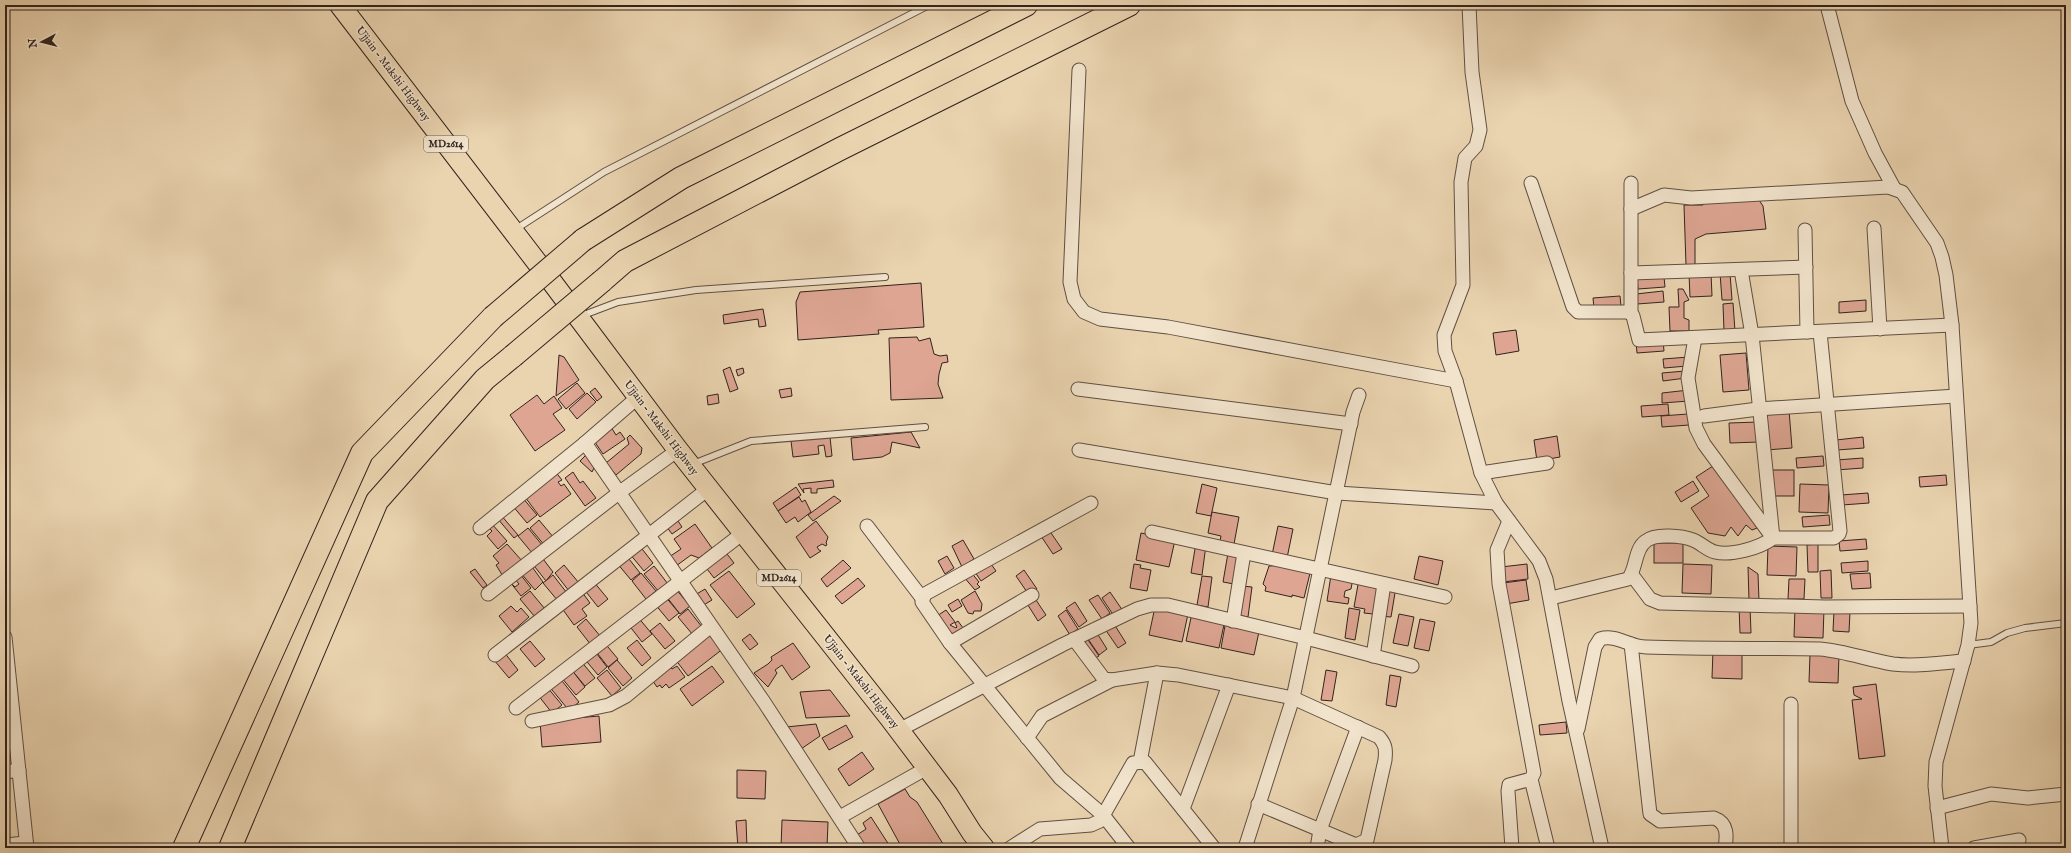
<svg xmlns="http://www.w3.org/2000/svg" width="2071" height="853" viewBox="0 0 2071 853" font-family="'IM FELL English',serif">
<rect width="100%" height="100%" fill="#ead4b0"/>
<filter id="stains"><feTurbulence type="fractalNoise" baseFrequency=".005" numOctaves="4"/><feColorMatrix values="0 0 0 0 .2 0 0 0 0 .09 0 0 0 0 .02 0 0 0 .5 -.17"/></filter>
<radialGradient id="worn" r=".72"><stop offset=".6" stop-color="#630" stop-opacity="0"/><stop offset="1" stop-color="#630" stop-opacity=".3"/></radialGradient>
<g fill="#dda592" stroke="#32231e">
<polygon points="1759,200 1763,206 1766,229 1706,234 1695,239 1695,265 1686,265 1684,205 1703,205 1703,201"/>
<polygon points="1711,273 1712,296 1690,297 1689,274"/>
<polygon points="1720,273 1730,273 1732,300 1722,300"/>
<polygon points="1664,277 1665,287 1638,289 1637,279"/>
<polygon points="921,283 924,327 878,330 879,334 798,340 796,302 800,292"/>
<polygon points="1678,289 1683,289 1689,300 1684,302 1684,318 1689,320 1689,331 1670,331 1669,307 1679,307"/>
<polygon points="1663,291 1664,302 1637,304 1636,294"/>
<polygon points="1620,296 1621,306 1594,308 1593,298"/>
<polygon points="1866,300 1866,311 1839,313 1839,302"/>
<polygon points="1733,303 1735,331 1724,331 1723,304"/>
<polygon points="763,309 766,326 759,327 758,319 724,324 723,315"/>
<polygon points="1516,330 1519,351 1496,355 1493,333"/>
<polygon points="917,337 919,341 930,338 934,354 940,356 947,355 948,362 942,363 939,374 938,384 943,398 891,400 889,338"/>
<polygon points="1663,340 1664,351 1637,353 1636,342"/>
<polygon points="1746,353 1749,390 1723,392 1720,355"/>
<polygon points="559,355 564,357 579,380 556,396"/>
<polygon points="1689,357 1687,366 1664,368 1663,359"/>
<polygon points="730,367 738,389 730,392 723,370"/>
<polygon points="743,368 744,373 738,376 736,370"/>
<polygon points="1685,371 1686,378 1663,381 1662,373"/>
<polygon points="577,383 585,393 566,409 558,399"/>
<polygon points="595,388 602,397 597,401 590,392"/>
<polygon points="791,388 792,396 781,398 779,390"/>
<polygon points="1689,390 1689,401 1662,403 1662,393"/>
<polygon points="587,393 596,402 577,419 569,409"/>
<polygon points="718,394 719,403 708,405 707,396"/>
<polygon points="537,395 544,404 554,396 562,408 553,414 565,430 535,451 510,415"/>
<polygon points="1668,404 1669,415 1642,417 1641,406"/>
<polygon points="1789,410 1792,448 1766,450 1763,413"/>
<polygon points="1688,414 1689,425 1662,427 1661,416"/>
<polygon points="1759,422 1759,442 1730,443 1729,423"/>
<polygon points="611,427 616,435 620,432 625,439 603,454 592,438"/>
<polygon points="911,432 920,448 892,442 890,453 882,457 853,460 851,438"/>
<polygon points="630,435 642,448 641,454 616,475 606,463 629,444 627,438"/>
<polygon points="1557,436 1560,457 1537,461 1534,440"/>
<polygon points="830,437 832,456 826,457 824,445 818,446 819,454 793,457 791,441"/>
<polygon points="1863,437 1864,448 1837,450 1836,440"/>
<polygon points="590,451 595,466 592,472 580,461"/>
<polygon points="1823,456 1824,466 1797,468 1796,458"/>
<polygon points="1863,458 1863,468 1836,470 1836,460"/>
<polygon points="1716,464 1757,528 1752,530 1746,525 1738,536 1731,527 1725,536 1708,533 1691,508 1709,496 1696,477"/>
<polygon points="554,470 562,480 558,482 561,486 564,484 571,494 540,517 525,497"/>
<rect x="1770" y="470" width="24" height="26"/>
<polygon points="573,472 580,483 583,481 596,498 585,506 565,478"/>
<polygon points="1946,475 1947,485 1920,487 1919,477"/>
<polygon points="833,480 834,487 817,489 817,493 811,493 811,488 803,489 804,493 798,484"/>
<polygon points="1693,481 1699,491 1681,502 1675,492"/>
<polygon points="1202,484 1217,488 1211,516 1196,513"/>
<polygon points="1800,484 1829,485 1828,513 1799,512"/>
<polygon points="796,487 801,495 778,511 773,503"/>
<polygon points="1868,493 1869,503 1842,505 1841,495"/>
<polygon points="834,496 841,501 813,521 808,515"/>
<polygon points="522,497 537,515 527,523 512,505"/>
<polygon points="799,497 802,502 805,500 811,512 798,522 795,517 786,523 778,511"/>
<polygon points="1212,512 1239,517 1234,544 1220,541 1221,536 1208,533"/>
<polygon points="500,514 518,535 514,538 497,518"/>
<polygon points="1829,515 1830,525 1803,527 1802,517"/>
<polygon points="539,520 554,538 545,546 530,528"/>
<polygon points="678,521 682,527 672,534 666,526 669,523 671,526"/>
<polygon points="816,521 828,537 826,543 827,544 826,546 822,544 817,547 819,550 821,551 810,558 796,537"/>
<polygon points="491,523 507,541 498,549 487,536 492,531 488,527"/>
<polygon points="695,524 712,548 699,558 691,555 676,566 669,557 681,549 674,539"/>
<polygon points="1278,526 1293,529 1287,558 1272,555"/>
<polygon points="528,528 543,546 533,554 518,536"/>
<polygon points="1049,530 1062,549 1053,554 1041,536"/>
<polygon points="1141,533 1175,540 1169,567 1136,560"/>
<polygon points="1866,539 1867,549 1840,551 1839,541"/>
<polygon points="963,540 974,559 962,567 952,546"/>
<polygon points="1196,543 1206,545 1202,575 1191,573"/>
<rect x="1654" y="543" width="29" height="20"/>
<polygon points="507,544 523,562 504,578 496,565 499,563 493,556"/>
<polygon points="1818,544 1818,572 1808,572 1807,545"/>
<polygon points="639,545 653,563 644,571 629,553"/>
<polygon points="1768,546 1797,547 1796,576 1767,575"/>
<polygon points="724,550 734,563 714,578 704,565"/>
<polygon points="1228,553 1239,554 1234,584 1223,582"/>
<polygon points="540,555 553,572 546,581 531,562"/>
<polygon points="626,555 640,573 631,580 617,563"/>
<polygon points="947,556 954,568 945,574 938,561"/>
<polygon points="1419,556 1443,561 1438,585 1414,579"/>
<polygon points="843,560 851,568 827,587 821,579"/>
<polygon points="1868,561 1868,571 1842,573 1841,563"/>
<polygon points="530,564 543,582 535,590 520,572"/>
<polygon points="991,564 996,571 981,581 975,572"/>
<polygon points="1134,564 1141,565 1140,568 1151,570 1147,591 1130,588"/>
<polygon points="1527,564 1528,579 1503,582 1501,567"/>
<polygon points="1683,564 1712,565 1711,594 1682,593"/>
<polygon points="564,565 579,583 569,591 555,573"/>
<polygon points="1282,565 1311,569 1304,598 1292,595 1292,597 1265,591 1266,587 1263,584 1269,566"/>
<polygon points="654,566 668,584 659,592 644,574"/>
<polygon points="1748,567 1758,574 1759,601 1749,601"/>
<polygon points="475,569 487,585 483,588 470,572"/>
<polygon points="1024,570 1037,589 1029,595 1016,576"/>
<polygon points="1831,570 1832,598 1821,598 1820,571"/>
<polygon points="729,571 755,604 737,618 710,585"/>
<polygon points="970,571 979,582 977,584 980,587 975,590 963,576"/>
<polygon points="641,573 656,591 646,599 632,581"/>
<polygon points="1870,573 1871,588 1852,589 1850,574"/>
<polygon points="520,574 531,588 521,596 510,582 515,587 519,584 514,578"/>
<polygon points="553,575 567,593 558,601 543,583"/>
<polygon points="1331,575 1353,578 1351,589 1345,591 1344,597 1349,598 1348,604 1327,601"/>
<polygon points="1202,576 1212,577 1208,607 1197,605"/>
<polygon points="858,578 865,586 842,604 835,596"/>
<polygon points="1359,579 1382,586 1373,614 1364,613 1365,609 1354,607"/>
<polygon points="1789,579 1805,579 1804,599 1788,599"/>
<polygon points="1526,580 1529,600 1506,604 1503,583"/>
<polygon points="593,581 608,599 598,607 583,588"/>
<polygon points="1242,586 1252,587 1248,617 1237,615"/>
<polygon points="1385,586 1396,587 1391,617 1380,616"/>
<polygon points="675,588 690,606 680,614 666,596"/>
<polygon points="705,589 712,600 702,606 695,595"/>
<polygon points="530,591 545,609 535,617 520,599"/>
<polygon points="975,591 982,604 981,611 974,611 973,614 968,613 961,600"/>
<polygon points="582,592 590,603 582,609 587,616 574,625 561,607"/>
<polygon points="1110,592 1123,611 1114,616 1102,598"/>
<polygon points="664,595 679,613 669,621 654,603"/>
<polygon points="1098,595 1110,613 1102,619 1089,600"/>
<polygon points="1034,597 1046,615 1038,621 1026,602"/>
<polygon points="958,599 962,606 952,612 948,605"/>
<polygon points="1075,602 1087,621 1079,627 1066,608"/>
<polygon points="511,606 517,612 521,608 529,617 512,632 499,616"/>
<polygon points="1739,606 1750,606 1751,633 1740,633"/>
<polygon points="1155,607 1188,614 1182,642 1149,635"/>
<polygon points="1349,608 1360,610 1355,640 1345,638"/>
<polygon points="1795,608 1824,609 1823,638 1794,637"/>
<polygon points="688,609 702,627 693,635 678,617"/>
<polygon points="946,610 955,622 950,625 956,628 957,627 955,623 958,621 963,628 951,636 937,616"/>
<polygon points="1066,610 1078,629 1070,635 1058,616"/>
<polygon points="1834,611 1850,612 1849,632 1833,631"/>
<polygon points="1192,613 1225,620 1219,648 1186,641"/>
<polygon points="1399,614 1414,617 1408,646 1393,643"/>
<polygon points="637,616 652,634 642,642 628,624"/>
<polygon points="586,619 601,637 591,645 577,627"/>
<polygon points="1420,619 1435,622 1429,651 1414,648"/>
<polygon points="1226,620 1260,627 1254,655 1221,648"/>
<polygon points="660,623 675,641 665,649 650,631"/>
<polygon points="1114,624 1126,643 1118,648 1105,629"/>
<polygon points="1095,630 1107,649 1099,655 1086,636"/>
<polygon points="711,631 724,648 688,676 675,659"/>
<polygon points="750,634 758,644 750,650 742,640"/>
<polygon points="1086,637 1099,656 1090,661 1078,642"/>
<polygon points="637,640 651,658 642,666 627,648"/>
<polygon points="530,641 545,659 535,667 520,649"/>
<polygon points="603,641 618,659 608,667 594,649"/>
<polygon points="793,643 810,667 792,680 782,665 775,670 777,673 768,687 754,673 768,664 772,660 771,657"/>
<polygon points="593,649 607,667 598,675 583,657"/>
<polygon points="1713,650 1742,651 1742,679 1712,678"/>
<polygon points="504,652 518,670 509,678 494,660"/>
<polygon points="1810,654 1839,655 1838,683 1809,682"/>
<polygon points="580,660 595,678 585,686 570,668"/>
<polygon points="617,660 632,678 623,686 608,668"/>
<polygon points="668,664 672,669 677,666 685,677 669,688 666,684 662,688 660,685 657,687 650,677"/>
<polygon points="712,666 724,682 692,706 680,689"/>
<polygon points="571,669 585,687 576,695 561,677"/>
<polygon points="607,670 621,688 612,696 597,678"/>
<polygon points="1326,670 1337,672 1332,701 1321,700"/>
<polygon points="1390,675 1401,677 1396,707 1386,705"/>
<polygon points="558,676 579,702 573,707 570,706 567,708 548,685"/>
<polygon points="1876,684 1885,756 1859,759 1852,700 1862,699 1854,695 1853,687"/>
<polygon points="547,687 562,705 552,713 538,695"/>
<polygon points="830,690 850,716 806,718 800,692"/>
<polygon points="599,716 601,742 542,747 540,721"/>
<polygon points="1566,722 1567,733 1540,735 1539,725"/>
<polygon points="816,724 820,736 801,749 786,727"/>
<polygon points="846,725 853,737 829,750 822,738"/>
<polygon points="862,752 874,769 849,786 838,769"/>
<polygon points="737,770 766,771 765,799 737,798"/>
<polygon points="905,789 910,797 917,802 945,847 902,848 878,804"/>
<polygon points="871,817 891,848 865,848 857,835 866,829 863,823"/>
<polygon points="746,820 747,848 738,848 736,821"/>
<polygon points="782,820 828,822 827,848 781,848"/>
</g>
<g fill="none" stroke-linecap="round" stroke-linejoin="round">
<g stroke="#604f42" stroke-width="8">
<g id="service">
<polyline points="516,229 604,172 929,5"/>
<polyline points="581,316 618,302 696,290 885,277"/>
<polyline points="693,464 751,441 925,427"/>
<polyline points="1968,645 1991,642 2007,633 2025,628 2066,623"/>
</g>
</g>
<g stroke="#604f42" stroke-width="15">
<g id="minor">
<polyline points="1469,5 1472,72 1480,130 1476,146 1465,158 1461,182 1463,285 1444,335 1445,351 1456,381 1481,473 1496,503 1539,561 1546,579 1569,701 1602,848"/>
<polyline points="1827,5 1852,101 1875,153 1894,188"/>
<polyline points="1079,70 1070,282 1074,299 1084,312 1100,319 1168,327 1456,381"/>
<polyline points="1531,183 1573,307 1578,312 1630,312 1633,316 1639,340 1952,325"/>
<polyline points="1631,183 1631,314"/>
<polyline points="1631,209 1664,195 1691,198 1888,187 1902,192 1937,243 1942,257 1946,275 1952,325 1971,623 1968,645 1936,762 1935,786 1942,848"/>
<polyline points="1874,228 1880,329"/>
<polyline points="1805,230 1807,332"/>
<polyline points="1631,273 1806,267"/>
<polyline points="1695,338 1688,378 1696,428 1704,444 1773,538 1834,538 1839,534 1840,531 1820,332"/>
<polyline points="1078,389 1351,424"/>
<polyline points="637,398 585,443 764,702 859,848"/>
<polyline points="1704,416 1758,409 1956,396"/>
<polyline points="1079,450 1337,493 1496,503"/>
<polyline points="1481,473 1547,463"/>
<polyline points="1091,503 925,594 922,602 950,643 1060,778 1103,815 1129,848"/>
<polyline points="1509,521 1497,550 1499,584 1534,773 1531,779 1509,785 1508,791 1512,848"/>
<polyline points="867,526 922,598"/>
<polyline points="480,528 585,443"/>
<polyline points="1152,532 1445,597"/>
<polyline points="1632,575 1650,599 1660,603 1825,607 1970,606"/>
<polyline points="488,594 620,492 678,450"/>
<path d="M 1551,598 L 1628,579 C 1637,569 1634,549 1646,541 C 1655,533 1683,536 1693,540 C 1701,543 1707,550 1715,552 C 1731,556 1760,548 1773,538 L 1752,335 L 1741,270"/>
<polyline points="1233,621 1244,553"/>
<polyline points="5,637 27,848"/>
<path d="M 1074,639 L 1104,679 L 1112,680 L 1157,673 L 1178,675 L 1293,698 L 1379,737 C 1386,745 1386,750 1385,760 L 1367,840 L 1356,845 L 1258,804"/>
<polyline points="950,643 1032,595"/>
<path d="M 1631,644 L 1650,814 L 1660,821 L 1714,818 C 1728,823 1727,836 1725,848"/>
<polyline points="495,655 708,489"/>
<polyline points="1373,656 1384,584"/>
<polyline points="516,708 743,533"/>
<polyline points="532,721 609,705 626,696 711,626"/>
<path d="M 1578,729 L 1595,647 L 1600,639 C 1617,634 1629,647 1646,647 C 1704,649 1762,648 1820,649 C 1845,651 1868,660 1893,664 C 1916,667 1940,663 1964,661"/>
<polyline points="899,730 1062,645 1137,609 1151,605 1168,605 1306,638 1412,666"/>
<polyline points="1027,738 1042,716 1112,680"/>
<polyline points="1140,762 1157,673"/>
<polyline points="5,772 19,770"/>
<polyline points="1531,779 1548,848"/>
<polyline points="1937,808 1991,794 2028,798 2066,794"/>
<polyline points="1183,809 1229,685"/>
<polyline points="840,817 927,768"/>
<polyline points="5,845 26,843"/>
<polyline points="1010,848 1040,829 1091,825 1100,821 1133,763 1145,762 1214,848"/>
<polyline points="1245,848 1293,698 1353,412 1359,395"/>
<polyline points="1317,848 1320,830 1358,727"/>
<polyline points="1791,848 1791,704"/>
<polyline points="1974,848 2019,840"/>
</g>
</g>
<g stroke="#32231e" stroke-width="22">
<polyline id="primary" points="340,5 552,282 678,450 889,717 948,795 972,833 984,848"/>
</g>
<g stroke="#32231e" stroke-width="24">
<g id="motorway">
<polyline points="583,240 681,178 1026,5"/>
<polyline points="602,281 625,261 840,149 1129,5"/>
<polyline points="184,848 362,453 493,317"/>
<polyline points="230,848 377,501 485,379 513,356"/>
</g>
</g>
<use href="#service" stroke="#f1e3cc" stroke-width="6"/>
<use href="#minor" stroke="#f1e3cc" stroke-width="13"/>
<use href="#primary" stroke="#ead4b0" stroke-width="20"/>
<use href="#motorway" stroke="#ead4b0" stroke-width="22"/>
<g stroke="#32231e" stroke-width="24" stroke-linecap="butt">
<g id="motorway-bridge">
<polyline points="493,317 583,240"/>
<polyline points="513,356 602,281"/>
</g>
</g>
<use href="#motorway-bridge" stroke="#ead4b0" stroke-width="22"/>
</g>
<g text-anchor="middle" dominant-baseline="central" stroke-width="3" stroke-linejoin="round" paint-order="stroke">
<g fill="#f1e3cc" stroke="#6b5d52" stroke-width="1">
<rect x="424" y="136" width="44" height="16" rx="3"/>
<rect x="757" y="570" width="44" height="16" rx="3"/>
</g>
<g font-size="10" font-weight="bold" fill="#32231e">
<text x="446" y="144">MD2614</text>
<text x="779" y="578">MD2614</text>
</g>
<g font-size="11" fill="#32231e" stroke="#f1e3cc">
<text transform="translate(393 74) rotate(53)">Ujjain - Makshi Highway</text>
<text transform="translate(661 428) rotate(53)">Ujjain - Makshi Highway</text>
<text transform="translate(861 682) rotate(52)">Ujjain - Makshi Highway</text>
</g>
</g>
<rect width="2071" height="853" fill="none" stroke="#ead4b0" stroke-width="20"/>
<rect x="6" y="6" width="2059" height="841" fill="none" stroke="#32231e" stroke-width="2"/>
<rect x="10" y="10" width="2051" height="833" fill="none" stroke="#32231e"/>
<g transform="translate(42 42) rotate(263)" stroke="#f1e3cc" stroke-width="3" paint-order="stroke">
<path d="M0-3L7 15L0 10L-7 15Z" fill="#32231e"/>
<text y="-6" font-size="11" font-weight="bold" text-anchor="middle" fill="#32231e">N</text>
</g>
<rect width="100%" height="100%" filter="url(#stains)"/>
<rect width="100%" height="100%" fill="url(#worn)"/>
</svg>
